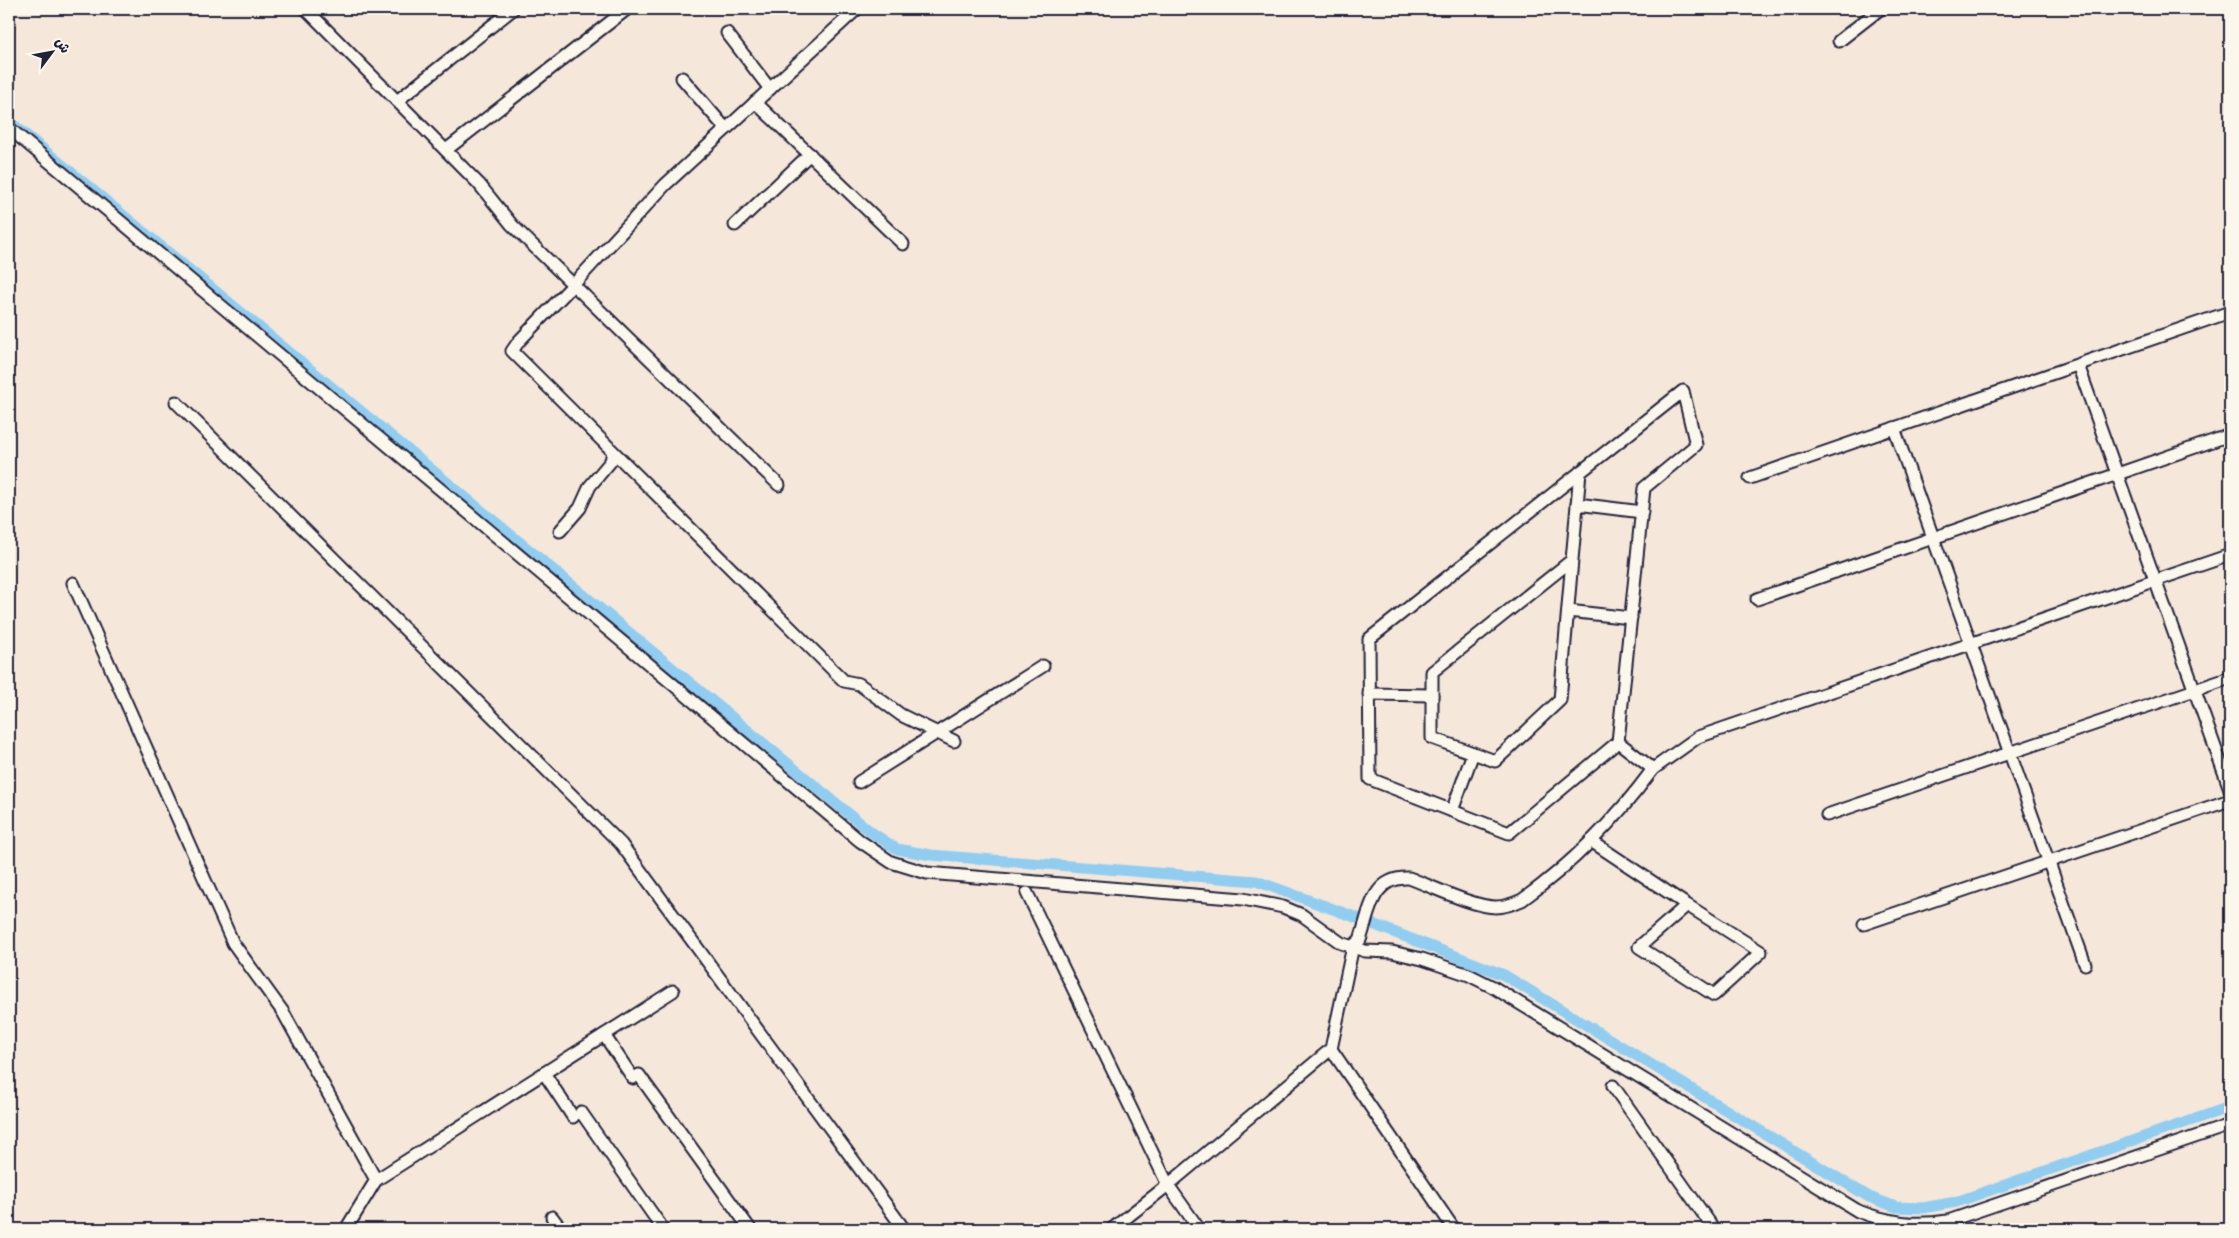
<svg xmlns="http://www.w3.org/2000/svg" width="2239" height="1238" viewBox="0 0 2239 1238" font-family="'Playpen Sans','Playpen Sans Arabic',sans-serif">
<rect width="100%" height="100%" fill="#f5e7da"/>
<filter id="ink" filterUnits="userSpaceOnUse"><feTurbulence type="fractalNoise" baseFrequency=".02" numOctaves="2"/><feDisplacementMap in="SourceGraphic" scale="10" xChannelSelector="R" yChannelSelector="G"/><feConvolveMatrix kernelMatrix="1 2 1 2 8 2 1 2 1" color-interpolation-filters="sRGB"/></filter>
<g filter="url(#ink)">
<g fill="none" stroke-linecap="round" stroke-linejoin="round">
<polyline stroke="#91cdf1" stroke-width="11" points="9,121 871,832 897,849 931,855 1256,881 1352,916 1504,975 1869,1197 1896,1207 1923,1208 1956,1202 2230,1107"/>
<g stroke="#22223b" stroke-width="15">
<g id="minor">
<polyline points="306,9 479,184 512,225 779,485"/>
<polyline points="857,9 665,185 573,285 519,341 512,351 844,681 859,684 901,715 954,741"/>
<polyline points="727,33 770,89"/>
<polyline points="1839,41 1880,9"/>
<polyline points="682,78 726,129"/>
<polyline points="397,101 513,9"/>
<polyline points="755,102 903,244"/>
<path d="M 9,128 L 860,841 L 891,862 L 927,873 L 1243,899 L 1283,907 L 1302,915 L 1341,943 L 1365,951 L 1392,952 L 1422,959 L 1469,975 L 1493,987 L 1858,1211 C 1889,1223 1915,1226 1948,1221 L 2230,1125"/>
<polyline points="446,150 627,9"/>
<polyline points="735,225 810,154"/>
<polyline points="2078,365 2230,789"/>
<polygon points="1683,391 1696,445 1644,488 1618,742 1509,833 1370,779 1369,639"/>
<polyline points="176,402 621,844 904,1229"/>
<polyline points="1894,428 2085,964"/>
<polyline points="1750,478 2230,312"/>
<polyline points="1577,504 1642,512"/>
<polyline points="560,531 580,508 590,486 611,461 613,452"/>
<polyline points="1572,560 1560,700 1495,761 1432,738 1432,672 1572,560 1580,472"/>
<polyline points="73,583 233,943 283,1012 376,1180"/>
<polyline points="1757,599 2230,435"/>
<polyline points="1568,611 1631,618"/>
<polyline points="1369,694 1432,695"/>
<polyline points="1618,742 1653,769 1698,737 2230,555"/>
<polyline points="859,782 1043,666"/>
<polyline points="1452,811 1473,753"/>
<polyline points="1827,815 2230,678"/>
<polyline points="1591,841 1687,905 1761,952 1714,995 1639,947 1687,905"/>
<polyline points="1027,893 1168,1185 1199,1229"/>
<polyline points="1864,924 2230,800"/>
<polyline points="604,1035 633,1078"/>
<polyline points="1331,1049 1454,1229"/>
<polyline points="544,1073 573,1117"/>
<polyline points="639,1075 750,1229"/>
<polyline points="1613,1086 1714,1229"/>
<polyline points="581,1112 663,1229"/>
<polyline points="552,1217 561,1229"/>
<polyline points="346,1229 376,1180 673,991"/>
<path d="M 1112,1229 L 1168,1185 L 1331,1049 L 1353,946 L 1360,940 C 1370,911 1372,876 1409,878 C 1431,886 1474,907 1496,907 C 1505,907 1513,904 1522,900 C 1572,864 1617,818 1653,769"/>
</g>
</g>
<use href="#minor" stroke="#fbf7ec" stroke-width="11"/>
</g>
</g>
<rect width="2239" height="1238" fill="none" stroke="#fbf7ec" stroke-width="30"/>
<rect x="15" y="15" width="2209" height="1208" fill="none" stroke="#22223b" stroke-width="2" filter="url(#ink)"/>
<g transform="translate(52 52) rotate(58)" stroke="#fbf7ec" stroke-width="4" paint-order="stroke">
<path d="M0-4L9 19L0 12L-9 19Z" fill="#22223b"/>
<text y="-8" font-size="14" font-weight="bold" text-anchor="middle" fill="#22223b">ش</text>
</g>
</svg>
